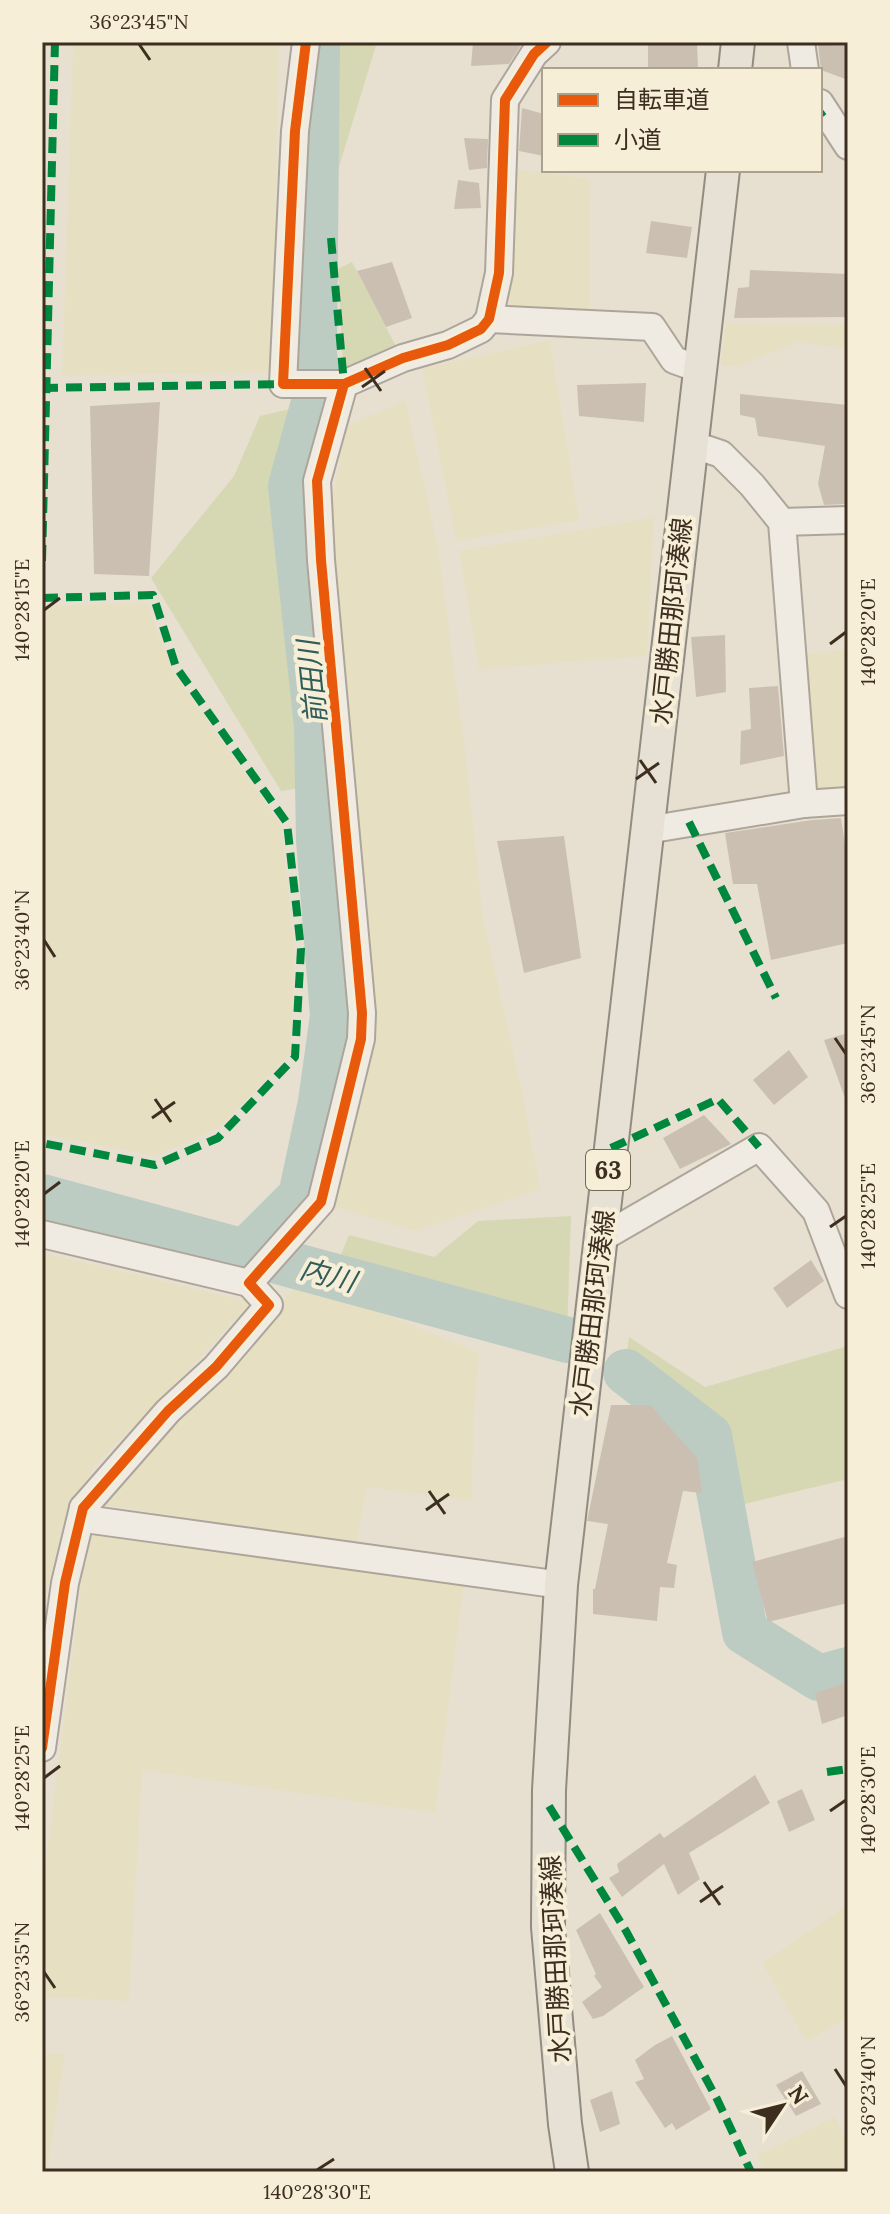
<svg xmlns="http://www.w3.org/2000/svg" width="890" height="2214" viewBox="0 0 890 2214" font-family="Lora,'Noto Sans JP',serif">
<rect width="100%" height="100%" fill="#e7e0d1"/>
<g fill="#e6dfc2">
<polygon points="73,42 279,42 272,372 62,376"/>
<polygon points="512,169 590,179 589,310 509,311"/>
<polygon points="726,323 848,325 848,349 798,342 741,365 721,366"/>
<polygon points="550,340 579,520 456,541 422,369"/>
<polygon points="405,400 438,547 465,750 483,918 522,1091 540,1189 414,1231 333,1206 361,1039 321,560 346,427"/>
<polygon points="654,517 647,656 479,669 459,551"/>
<polygon points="147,603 172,670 281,825 294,946 291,1053 219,1128 154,1156 42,1134 42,703 46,606"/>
<polygon points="848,649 848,789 811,791 800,655"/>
<polygon points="42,1253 251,1302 173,1387 95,1465 62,1526 42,1613"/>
<polygon points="302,1280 479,1353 473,1422 472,1501 367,1487 356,1545 98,1504"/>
<polygon points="88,1531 464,1580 435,1813 142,1770 129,2001 42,1997 42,1893"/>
<polygon points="848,1905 848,2018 806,2041 762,1963"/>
<polygon points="65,2053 47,2172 42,2172 42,2055"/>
<polygon points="835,2117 848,2142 848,2172 764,2172 757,2155"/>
</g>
<g fill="#d6d7b3">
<polygon points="322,42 377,42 324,216"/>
<polygon points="352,262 400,354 344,384 338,269"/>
<polygon points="311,404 281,485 307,787 281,791 151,578 234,476 260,416"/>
<polygon points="571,1216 567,1333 338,1262 349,1235 434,1257 478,1221"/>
<polygon points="629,1337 705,1387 848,1346 848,1479 736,1506 714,1430 626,1361"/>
</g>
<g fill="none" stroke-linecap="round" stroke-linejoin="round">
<g stroke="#bcccc2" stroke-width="46">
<polyline points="42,1197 568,1340"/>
<polyline points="245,1252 301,1196 321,1102 333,1016 319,840 317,726 291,486 318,388 314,352 317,42"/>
<polyline points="626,1372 709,1436 745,1632 819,1678 848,1670"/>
</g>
</g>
<g fill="#cbbfb2">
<polygon points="473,42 523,42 509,64 471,66"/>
<polygon points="648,42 697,42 698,67 648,70"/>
<polygon points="818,45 848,46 848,80 821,70"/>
<polygon points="522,108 544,114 544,156 519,151"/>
<polygon points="464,138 488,139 487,168 469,170"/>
<polygon points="458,180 479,183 481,208 454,209"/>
<polygon points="651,221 692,227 687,258 646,253"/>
<polygon points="392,262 412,318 386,327 357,271"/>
<polygon points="750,270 848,274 845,317 734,318 738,288 749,287"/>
<polygon points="646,383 644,422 579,416 577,385"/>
<polygon points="740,394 848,405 846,504 824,505 818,484 825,446 758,436 755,418 740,415"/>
<polygon points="160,402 149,576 94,574 90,406"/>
<polygon points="725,635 726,692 696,697 691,637"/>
<polygon points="778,686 784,756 740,765 741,731 751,729 749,688"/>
<polygon points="841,818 848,865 848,943 771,960 757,884 733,884 725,833 812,820"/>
<polygon points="564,836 581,958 524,973 497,841"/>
<polygon points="848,1033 848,1098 845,1098 824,1040"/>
<polygon points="789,1050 808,1077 774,1105 753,1080"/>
<polygon points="704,1115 731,1144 680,1169 663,1138"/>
<polygon points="811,1260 824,1281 787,1308 773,1288"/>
<polygon points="611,1405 650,1405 697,1458 702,1493 683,1491 667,1563 677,1565 674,1588 660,1587 657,1621 593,1614 593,1589 595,1589 608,1524 587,1521"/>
<polygon points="848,1536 848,1603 768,1622 752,1562"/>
<polygon points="848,1682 848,1715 822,1724 815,1693"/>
<polygon points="755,1775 770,1803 689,1853 700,1879 678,1895 664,1864 622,1897 609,1878 619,1872 617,1864 660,1833 664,1838"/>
<polygon points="802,1789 815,1820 789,1832 777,1801"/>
<polygon points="600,1913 644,1987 603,2016 593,2019 582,2002 602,1987 594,1976 596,1974 576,1930"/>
<polygon points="672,2036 711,2109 676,2130 672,2123 665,2128 635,2082 644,2079 635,2060 655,2045"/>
<polygon points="802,2071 821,2104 796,2116 776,2085"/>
<polygon points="612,2091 620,2124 600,2132 590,2100"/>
</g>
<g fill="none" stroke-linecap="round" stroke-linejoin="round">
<g stroke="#ada599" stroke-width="30">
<g id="minor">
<polyline points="306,42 295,131 283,384 344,384 403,358 448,345 481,329 489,319 499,273 505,100 534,54 547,42"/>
<polyline points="801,42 805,70"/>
<polyline points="820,103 848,146"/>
<polyline points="489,319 652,327 674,360 699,369"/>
<polyline points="691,444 721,454 752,485 782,522 804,804"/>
<polyline points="782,522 848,520"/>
<polyline points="647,830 804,804 848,801"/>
<polyline points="42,1234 249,1283"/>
<polyline points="600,1239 759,1147 816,1211 848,1295"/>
<polyline points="83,1508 92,1520 561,1585"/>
<polyline points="42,1748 65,1583 83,1508 168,1411 216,1367 269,1305 249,1283 321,1202 361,1039 362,1013 321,560 317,481 344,384"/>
</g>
</g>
<g stroke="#928b80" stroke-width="36">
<g id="major">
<polyline points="735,70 738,42"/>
<polyline points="572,2172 565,2124 548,1927 549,1790 561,1585 723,170"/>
</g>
</g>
<use href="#minor" stroke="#efebe3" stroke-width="26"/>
<use href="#major" stroke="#e6e1d4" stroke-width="32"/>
<g stroke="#00873e" stroke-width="8" stroke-dasharray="16 8" stroke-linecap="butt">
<polyline points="820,114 824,111"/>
<polyline points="331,238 344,384"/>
<polyline points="42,388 283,384"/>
<polyline points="42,561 55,42"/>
<polyline points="42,598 153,595 176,667 287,823 301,949 295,1057 218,1138 155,1165 42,1143"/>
<polyline points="689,822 776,998"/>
<polyline points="611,1148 718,1099 759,1147"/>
<polyline points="827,1772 848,1769"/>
<polyline points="549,1806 626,1931 717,2099 751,2172"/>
</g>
<g stroke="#f7eed8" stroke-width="15">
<g id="cycleway">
<polyline points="306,42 295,131 283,384 344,384 403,358 448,345 481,329 489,319 499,273 505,100 534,54 547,42"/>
<polyline points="42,1748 65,1583 83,1508 168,1411 216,1367 269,1305 249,1283 321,1202 361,1039 362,1013 321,560 317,481 344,384"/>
</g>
</g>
<use href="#cycleway" stroke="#e8590c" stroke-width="10"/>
</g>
<path fill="none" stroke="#3d2e20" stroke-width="3" d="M 139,44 L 150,60M 365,368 L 381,391M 362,387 L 385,371M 44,610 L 60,598M 830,644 L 846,632M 640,760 L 656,783M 636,779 L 659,763M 44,940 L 55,957M 835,1038 L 846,1054M 155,1099 L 171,1122M 152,1118 L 175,1102M 44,1194 L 60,1182M 830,1227 L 846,1216M 429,1491 L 445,1514M 426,1510 L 449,1494M 44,1778 L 60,1766M 830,1811 L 846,1800M 704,1882 L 720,1905M 700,1902 L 723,1886M 44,1972 L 55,1988M 835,2069 L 846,2086M 317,2170 L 334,2159"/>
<g text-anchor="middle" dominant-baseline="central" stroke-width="8" stroke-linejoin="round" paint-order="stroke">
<rect fill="#f7eed8" stroke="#756857" stroke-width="2" x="586" y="1150" width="44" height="40" rx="6"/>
<g font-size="24" font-weight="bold" fill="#3d2e20">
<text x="608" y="1170">63</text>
</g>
<g font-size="26" fill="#3d2e20" stroke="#f7eed8">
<text transform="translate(671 621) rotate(-84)">水戸勝田那珂湊線</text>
<text transform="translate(592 1313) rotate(-83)">水戸勝田那珂湊線</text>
<text transform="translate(555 1959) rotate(-93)">水戸勝田那珂湊線</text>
</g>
<g font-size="28" font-style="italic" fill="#2f5d5a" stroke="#f7eed8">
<text transform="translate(312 682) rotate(-96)">前田川</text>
<text transform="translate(328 1275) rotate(15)">内川</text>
</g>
</g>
<rect width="890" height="2214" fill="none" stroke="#f7eed8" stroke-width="88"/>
<rect x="542" y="68" width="280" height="104" fill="#f7eed8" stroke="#ada18e" stroke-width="2"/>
<rect x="558" y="94" width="40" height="12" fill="#e8590c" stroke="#ada18e" stroke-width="2"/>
<text x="614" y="108" font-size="24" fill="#3d2e20">自転車道</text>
<rect x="558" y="134" width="40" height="12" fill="#00873e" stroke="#ada18e" stroke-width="2"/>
<text x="614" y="148" font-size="24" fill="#3d2e20">小道</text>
<g transform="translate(782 2106) rotate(55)" stroke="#f7eed8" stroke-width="6" paint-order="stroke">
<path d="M0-6L14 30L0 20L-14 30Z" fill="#3d2e20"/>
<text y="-12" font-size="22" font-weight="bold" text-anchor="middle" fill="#3d2e20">N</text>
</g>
<rect x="44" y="44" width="802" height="2126" fill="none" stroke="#3d2e20" stroke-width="3"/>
<g font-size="20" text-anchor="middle" fill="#3d2e20">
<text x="139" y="29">36°23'45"N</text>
<text transform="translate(22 610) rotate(-90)" y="7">140°28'15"E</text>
<text transform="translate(868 632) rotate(-90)" y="7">140°28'20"E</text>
<text transform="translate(22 940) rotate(-90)" y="7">36°23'40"N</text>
<text transform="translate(868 1054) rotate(-90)" y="7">36°23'45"N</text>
<text transform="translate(22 1194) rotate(-90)" y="7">140°28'20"E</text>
<text transform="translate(868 1216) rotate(-90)" y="7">140°28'25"E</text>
<text transform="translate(22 1778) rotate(-90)" y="7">140°28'25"E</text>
<text transform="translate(868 1800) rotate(-90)" y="7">140°28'30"E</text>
<text transform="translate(22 1972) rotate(-90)" y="7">36°23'35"N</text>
<text transform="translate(868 2086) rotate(-90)" y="7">36°23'40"N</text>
<text x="317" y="2199">140°28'30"E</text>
</g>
</svg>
